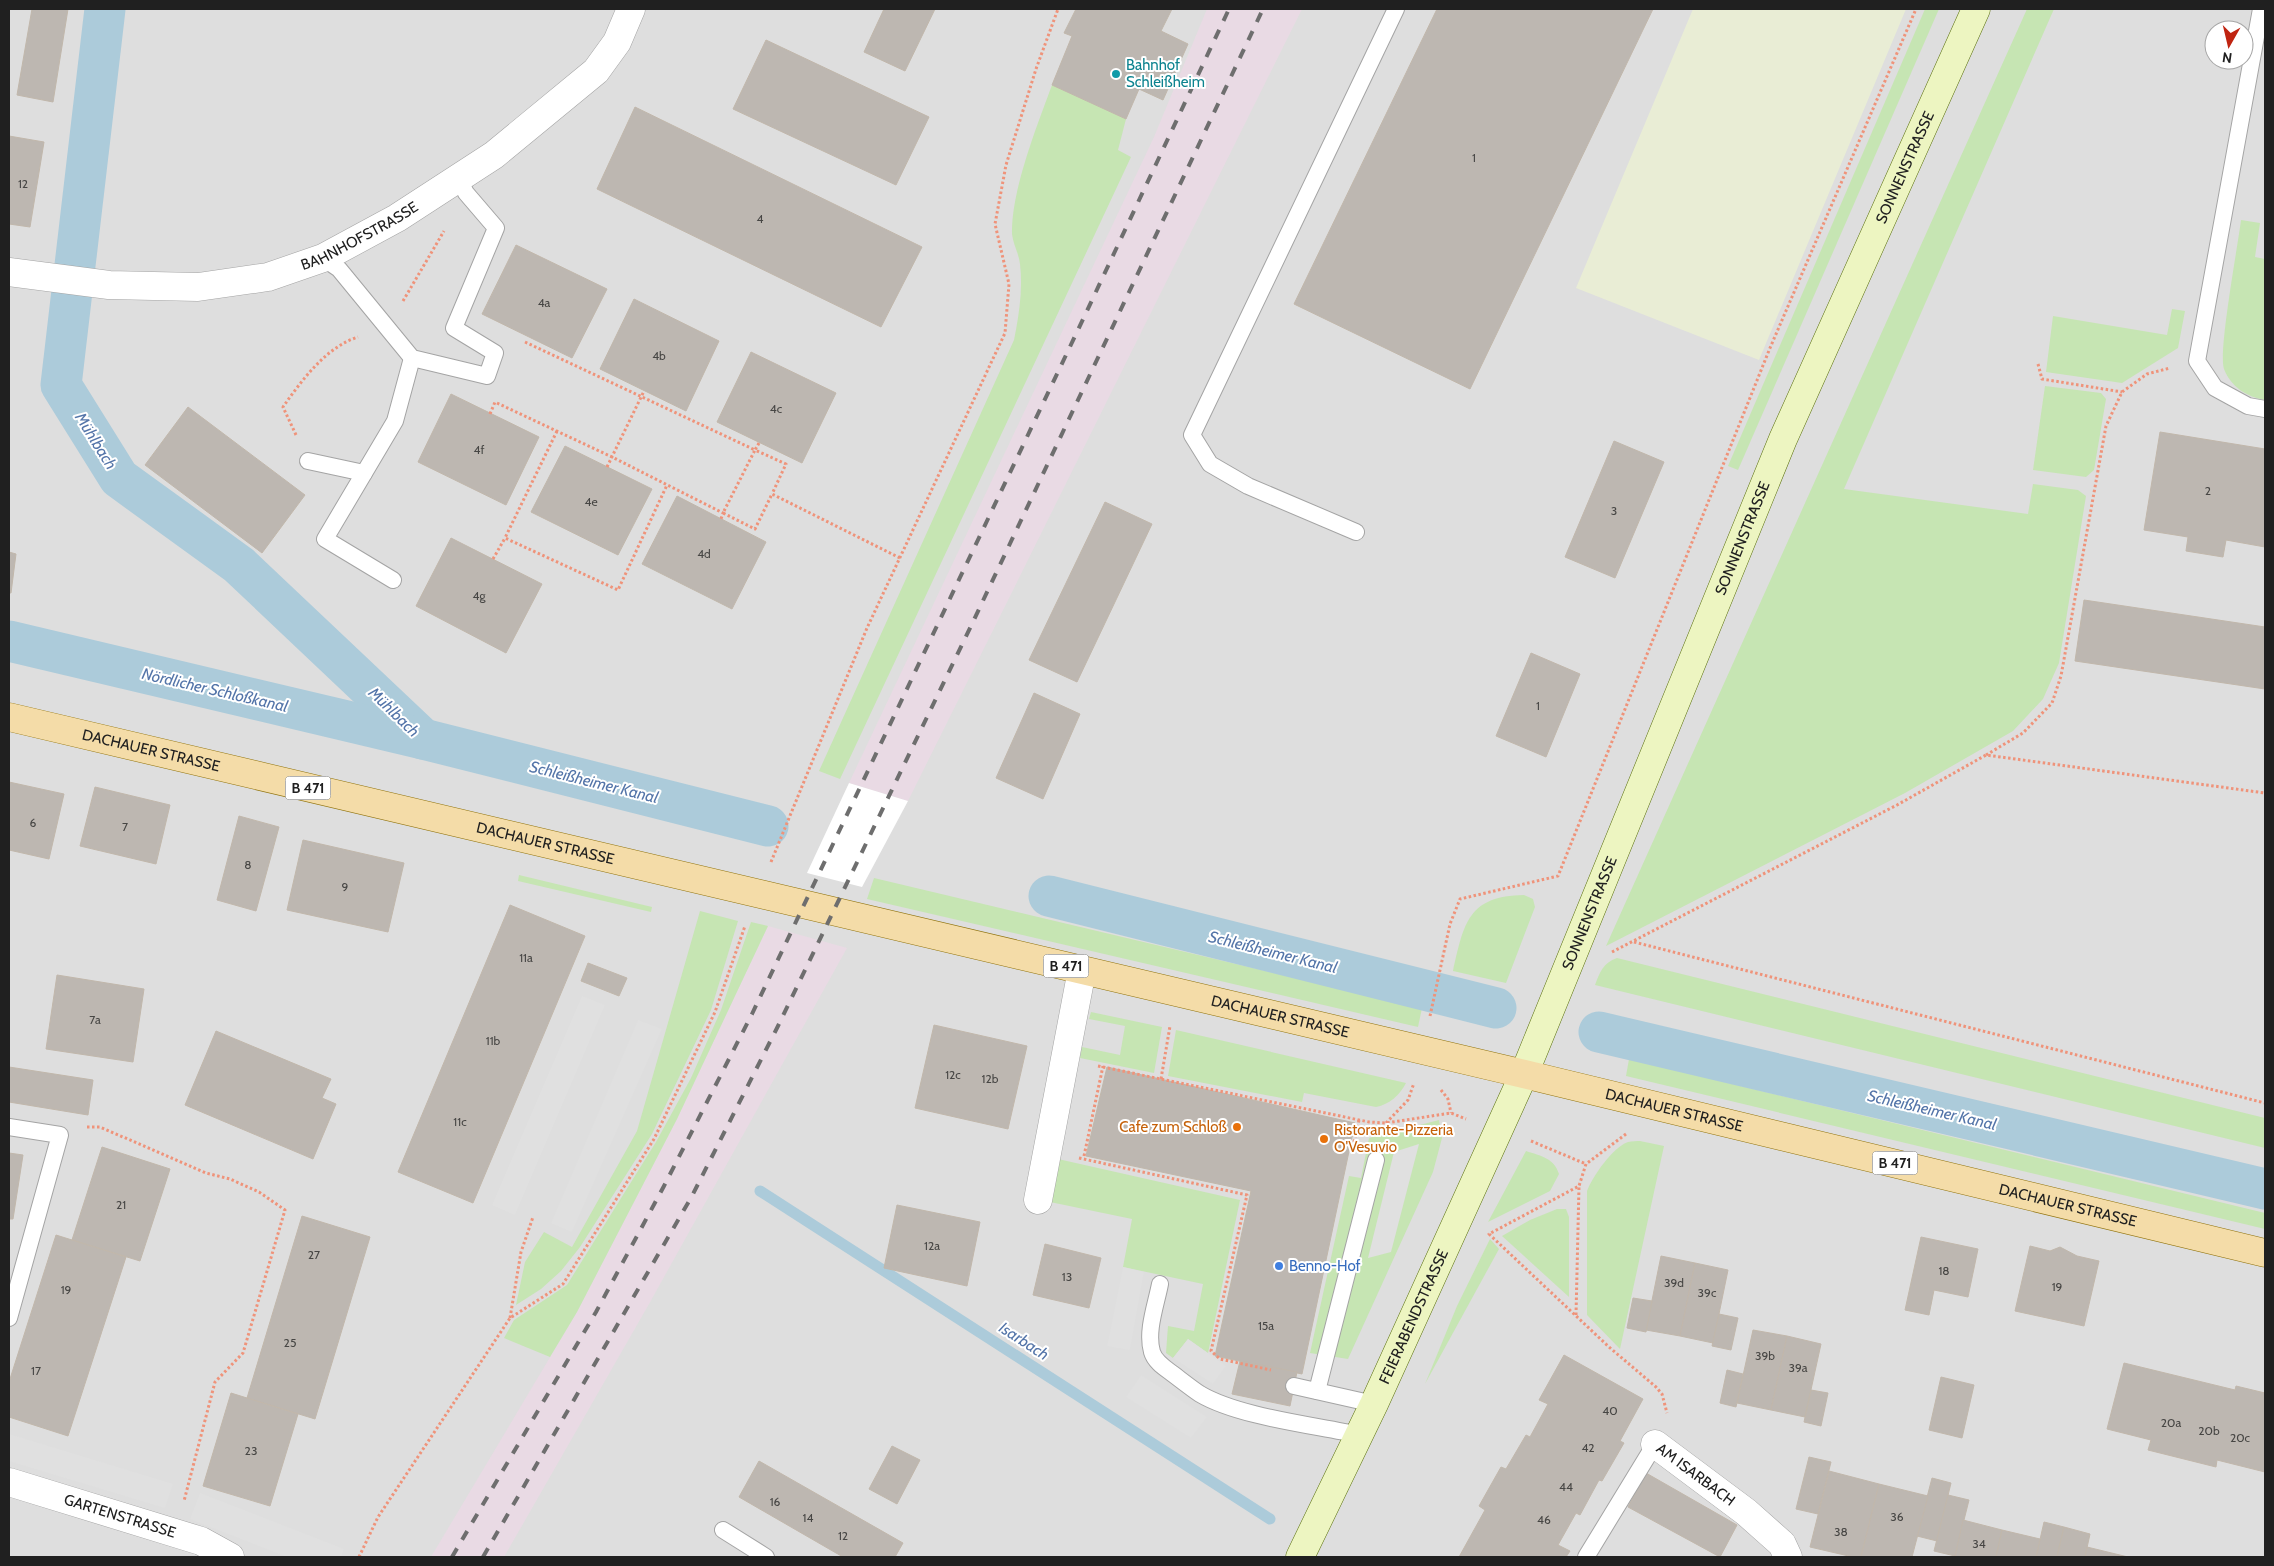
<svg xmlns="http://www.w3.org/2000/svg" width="2274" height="1566" viewBox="0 0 2274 1566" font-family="Cabin,sans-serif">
<rect width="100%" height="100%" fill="#f0eee8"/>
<path fill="#dedede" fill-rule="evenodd" d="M 9,9 L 2265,9 L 2265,1557 L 9,1557 ZM 2214,30 L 2244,30 L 2244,60 L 2214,60 Z"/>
<g fill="#e9dae4">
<polygon points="1207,9 1302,9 908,801 849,783 1154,137"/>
<polygon points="768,926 847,948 649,1304 504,1557 431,1557 577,1312 677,1119"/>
</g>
<polygon fill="#e9edd5" points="1693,9 1906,9 1759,360 1576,288"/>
<g fill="#c6e5b3">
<polygon points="1925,9 1939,9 1738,470 1728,466"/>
<polygon points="2027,9 2054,9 1844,489 2028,514 2033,484 2078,490 2086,496 2059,663 2043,699 2013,731 1905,793 1606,946"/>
<path d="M 1052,85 L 1126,119 L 1118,150 L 1131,157 L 840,779 L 819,771 L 1014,340 C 1019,315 1023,290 1020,264 C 1019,254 1013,244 1012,234 C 1011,191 1037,126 1052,85 Z"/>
<path d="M 2241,220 L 2260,223 L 2255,257 L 2265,259 L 2265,400 C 2247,397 2231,387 2224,369 C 2218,352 2238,245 2241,220 Z"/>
<polygon points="2172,309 2185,311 2178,348 2122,383 2046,372 2053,316 2167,335"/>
<polygon points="2045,386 2101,393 2106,399 2094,470 2086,477 2033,470"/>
<polygon points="519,875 652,907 651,912 518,881"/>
<polygon points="874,878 1422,1008 1418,1027 867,899"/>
<path d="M 1524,895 L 1533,899 L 1535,907 L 1506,983 L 1453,971 C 1464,923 1468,896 1524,895 Z"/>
<polygon points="700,911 738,921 711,1010 652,1134 580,1247 561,1271 541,1289 516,1305 525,1262 544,1232 572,1247 637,1131"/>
<polygon points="751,922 768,926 677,1119 577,1312 550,1357 504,1338 514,1320 567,1285 656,1142 691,1078 721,1010"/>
<path d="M 1617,958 L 2265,1118 L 2265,1148 L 1595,985 C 1600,972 1603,963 1617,958 Z"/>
<polygon points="1091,1012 1162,1027 1154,1073 1080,1058 1082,1047 1120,1055 1125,1026 1089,1019"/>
<path d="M 1176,1030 L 1406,1083 C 1399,1096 1390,1104 1376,1107 L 1304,1093 L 1302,1102 L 1168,1076 Z"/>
<polygon points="1629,1059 2265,1213 2265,1229 1626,1076"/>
<polygon points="1439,1120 1442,1138 1433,1172 1348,1359 1310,1353 1349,1176 1361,1178 1369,1138"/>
<path d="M 1640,1141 L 1664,1146 L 1620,1349 L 1587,1315 L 1587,1191 C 1592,1177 1613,1147 1628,1142 C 1632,1141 1637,1141 1640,1141 Z"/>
<path d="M 1526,1151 C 1541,1156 1554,1158 1559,1174 L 1550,1191 L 1488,1222 Z"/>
<polygon points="1058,1159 1240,1200 1208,1353 1188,1339 1173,1358 1166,1353 1168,1326 1194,1331 1203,1284 1123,1267 1132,1219 1050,1202"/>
<polygon points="1557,1209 1566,1209 1569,1217 1569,1297 1502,1236 1530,1220"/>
<polygon points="1490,1239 1499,1249 1425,1384 1457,1306"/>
</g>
<g fill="#e0e0e0">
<polygon points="582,996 605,1005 515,1215 492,1205"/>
<polygon points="638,1020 662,1029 572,1232 551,1223"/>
<polygon points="1419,1144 1391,1252 1368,1258 1394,1152"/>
<polygon points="1123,1267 1144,1272 1130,1350 1107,1346"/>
<polygon points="1188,1339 1226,1366 1213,1384 1173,1358"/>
<polygon points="1141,1375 1207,1417 1191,1438 1126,1397"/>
<polygon points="9,1434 173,1484 165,1508 9,1461"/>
<polygon points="200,1493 344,1549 341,1557 287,1557 190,1519"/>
</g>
<polygon fill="#fff" points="849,783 908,801 862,887 807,873"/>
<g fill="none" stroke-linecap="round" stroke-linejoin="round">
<polyline stroke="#accbda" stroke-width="11" points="760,1191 1270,1519"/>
<g stroke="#accbda" stroke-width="41">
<polyline points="105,9 61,385 119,478 239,565 423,739"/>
<polyline points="9,641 423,739 768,826"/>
<polyline points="1049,896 1496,1008"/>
<polyline points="1599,1032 2265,1189"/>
</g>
</g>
<g fill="#bdb7b1" stroke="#c1b7ab">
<polygon points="32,9 68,9 53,102 17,95"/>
<polygon points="884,9 935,9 905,71 864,52"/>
<polygon points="1076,9 1172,9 1161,31 1188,44 1163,100 1139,89 1126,119 1052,85 1072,36 1064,33"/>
<polygon points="1437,9 1653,9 1470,389 1294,304"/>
<polygon points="766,40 929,117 896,185 733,109"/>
<polygon points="635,107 922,247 881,327 597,189"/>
<polygon points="9,136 44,142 30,227 9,224"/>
<polygon points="516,245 607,289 572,358 482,314"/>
<polygon points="634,299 719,341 686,411 600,369"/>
<polygon points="751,352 836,393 802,463 717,422"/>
<polygon points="451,394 539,437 506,505 418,462"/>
<polygon points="188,407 305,495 262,553 145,465"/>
<polygon points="2160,432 2265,449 2265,547 2226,540 2223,557 2186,551 2188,537 2144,530"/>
<polygon points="1614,441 1664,462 1615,578 1565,557"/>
<polygon points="565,446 652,489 618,555 531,512"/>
<polygon points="677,496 766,542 732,609 642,564"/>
<polygon points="1105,502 1152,524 1077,682 1029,660"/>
<polygon points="451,538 542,584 506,653 416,606"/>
<polygon points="9,552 16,554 11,593 9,593"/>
<polygon points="2084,600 2265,627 2265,689 2075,661"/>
<polygon points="1531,653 1580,674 1546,757 1496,736"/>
<polygon points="1034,693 1080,714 1043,799 996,778"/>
<polygon points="9,782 64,794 49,859 9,850"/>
<polygon points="95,787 170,805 156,864 80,846"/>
<polygon points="239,816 279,827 256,911 217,900"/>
<polygon points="303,840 404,863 388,932 287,910"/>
<polygon points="510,905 585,936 473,1203 398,1172"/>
<polygon points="588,963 627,978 619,996 581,981"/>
<polygon points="57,975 144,989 133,1062 46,1049"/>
<polygon points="934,1025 1027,1046 1008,1129 915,1108"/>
<polygon points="216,1031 331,1079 322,1098 336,1104 313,1159 185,1105"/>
<polygon points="9,1067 93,1080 88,1115 9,1102"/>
<polygon points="1107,1067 1355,1123 1302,1374 1215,1356 1251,1191 1086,1156"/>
<polygon points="102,1147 170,1169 140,1261 72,1240"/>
<polygon points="9,1153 23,1155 13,1219 9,1219"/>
<polygon points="897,1205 980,1222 967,1286 884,1268"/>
<polygon points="302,1216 370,1237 315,1419 247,1398"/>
<polygon points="56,1235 126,1257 68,1436 9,1417 9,1382"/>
<polygon points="1921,1237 1978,1249 1968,1297 1934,1290 1929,1315 1905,1310"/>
<polygon points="1045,1244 1101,1258 1089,1308 1033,1295"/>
<polygon points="2030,1246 2050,1251 2060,1247 2077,1256 2099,1261 2084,1326 2015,1311"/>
<polygon points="1661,1256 1695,1263 1680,1336 1646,1330"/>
<polygon points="1695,1263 1728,1270 1713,1343 1680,1336"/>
<polygon points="1633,1298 1652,1301 1646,1332 1627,1328"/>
<polygon points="1719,1314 1738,1318 1731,1350 1712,1346"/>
<polygon points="1753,1330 1787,1336 1771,1410 1737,1403"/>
<polygon points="1787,1336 1821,1344 1805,1417 1771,1410"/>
<polygon points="1564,1355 1643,1399 1620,1441 1624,1443 1602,1481 1599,1480 1580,1515 1576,1513 1558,1545 1570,1551 1566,1557 1459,1557 1485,1510 1479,1506 1501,1467 1506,1469 1526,1435 1530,1437 1548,1404 1539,1400"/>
<polygon points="1240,1361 1297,1372 1290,1406 1232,1394"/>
<polygon points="2124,1363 2235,1390 2236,1386 2265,1393 2265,1472 2217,1460 2216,1467 2148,1450 2151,1440 2107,1429"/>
<polygon points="1727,1370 1743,1374 1736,1407 1720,1403"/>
<polygon points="1941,1377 1974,1385 1962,1438 1929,1430"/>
<polygon points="1811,1390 1828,1393 1821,1426 1804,1422"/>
<polygon points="231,1393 298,1414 270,1506 203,1486"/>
<polygon points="892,1446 920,1460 897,1504 869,1489"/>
<polygon points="1809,1457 1831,1462 1818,1514 1796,1509"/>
<polygon points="759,1461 903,1543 895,1557 843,1557 739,1497"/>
<polygon points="1829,1471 1879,1484 1861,1557 1853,1557 1810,1547"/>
<polygon points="1646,1473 1737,1525 1720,1557 1628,1507"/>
<polygon points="1932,1478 1951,1483 1937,1541 1917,1536"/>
<polygon points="1879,1484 1928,1496 1912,1557 1861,1557"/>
<polygon points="1948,1495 1969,1500 1955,1556 1934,1551"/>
<polygon points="1963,1520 2002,1530 1996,1557 1955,1557"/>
<polygon points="2044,1522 2064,1527 2057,1557 2036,1557"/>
<polygon points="2064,1527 2090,1534 2085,1557 2057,1557"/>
<polygon points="2002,1530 2040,1539 2036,1557 1996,1557"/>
<polygon points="2087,1547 2128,1557 2085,1557"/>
</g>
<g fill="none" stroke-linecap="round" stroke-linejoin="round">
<g stroke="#a4a4a4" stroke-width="18">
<g id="service">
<polyline points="2261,9 2197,361 2215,388 2248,406 2265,409"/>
<polyline points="323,258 339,269 412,358 487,376 495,353 454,328 496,228 466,193 458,178"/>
<polyline points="308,461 364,473"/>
<polyline points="1356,532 1248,486 1210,464 1192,435 1396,9"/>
<polyline points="393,580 325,539 395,421 412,358"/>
<polyline points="9,1127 60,1135 9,1318"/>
<path d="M 1160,1284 C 1156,1305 1146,1331 1152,1352 C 1155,1362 1165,1368 1173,1374 C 1181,1380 1191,1388 1200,1394 C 1239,1417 1314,1425 1359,1435"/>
<polyline points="1294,1386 1374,1404"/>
<polyline points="1317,1391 1376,1160"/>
<polyline points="723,1530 766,1557"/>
<polyline points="1586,1557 1655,1444"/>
</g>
</g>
<g stroke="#a4a4a4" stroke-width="29">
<g id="minor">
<path id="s1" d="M 9,272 L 109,285 L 198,287 L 268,277 L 323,258 L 397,218 L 494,155 L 596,71 L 617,42 L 631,9"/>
<polyline points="1038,1200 1082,970"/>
<path id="s2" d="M 1655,1444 L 1746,1512 L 1782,1544 L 1788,1557"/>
<path id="s3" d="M 9,1482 L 201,1541 L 230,1557"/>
</g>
</g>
<g stroke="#5b710e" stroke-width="29">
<g id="secondary">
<path id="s4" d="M 1300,1557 L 1374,1404 L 1524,1074 L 1783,439 L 1976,9"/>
</g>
</g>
<g stroke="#90730d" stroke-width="29">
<g id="primary">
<path id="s5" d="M 9,717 L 1524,1074 L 2265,1253"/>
</g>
</g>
<g stroke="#ef937a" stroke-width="3" stroke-dasharray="2.5 2.5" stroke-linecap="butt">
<polyline points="403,301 444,231"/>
<polyline points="525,342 755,450 723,513 755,529 772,494 900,558"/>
<polyline points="2038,364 2042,379 2122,392"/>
<polyline points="497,403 612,457 723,513 721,519"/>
<polyline points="490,414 495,402"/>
<polyline points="557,431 505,538 618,590 667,485"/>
<path d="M 296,435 L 283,407 C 302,380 326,347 358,337"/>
<polyline points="759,443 755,450 786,464 772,494"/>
<polyline points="607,467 644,391"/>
<polyline points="493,559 505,538"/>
<polyline points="1986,755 2023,733 2052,703 2061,676 2106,426 2122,392 2147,374 2170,368"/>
<polyline points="771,862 867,628 1005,333 1009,284 995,224 1006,165 1036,69 1058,9"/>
<polyline points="1634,942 2265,1103"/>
<polyline points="1612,952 1897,805 1986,755 2265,793"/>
<polyline points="1430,1016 1450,924 1460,899 1558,876 1770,348 1916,9"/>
<polyline points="1098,1066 1369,1122 1386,1123 1451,1113 1466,1119"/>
<polyline points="1161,1079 1170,1026"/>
<polyline points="1441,1090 1448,1099 1451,1113"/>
<polyline points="1386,1123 1408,1100 1414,1083"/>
<polyline points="87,1127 100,1127 206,1173 230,1179 259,1192 285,1210 243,1353 215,1382 184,1501"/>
<polyline points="1626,1134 1586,1164 1579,1186 1489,1234 1609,1347 1656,1387 1662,1394 1667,1413"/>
<polyline points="1531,1141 1586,1164"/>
<polyline points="1354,1142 1359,1120"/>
<polyline points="1084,1156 1103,1066"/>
<polyline points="1079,1158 1247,1195 1211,1351 1220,1359 1271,1370"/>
<polyline points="1576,1315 1579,1186"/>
<polyline points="510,1318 521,1252 533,1217"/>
<polyline points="359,1557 378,1517 510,1318 563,1284 654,1139 715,1012 745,926"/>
</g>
<use href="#service" stroke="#fff" stroke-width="16"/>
<use href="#minor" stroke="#fff" stroke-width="28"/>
<use href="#secondary" stroke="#edf5c1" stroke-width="28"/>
<use href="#primary" stroke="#f4dca8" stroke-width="28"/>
<g stroke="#6e6e6e" stroke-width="4" stroke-dasharray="10 10" stroke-linecap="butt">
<polyline points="452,1557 596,1312 664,1186 752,1014 1077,332 1229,9"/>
<polyline points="483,1557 692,1196 778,1026 971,626 1263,9"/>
</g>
</g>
<circle fill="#0f9aa8" stroke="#fff" stroke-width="2" cx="1116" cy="74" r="5"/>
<g fill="#e8710a" stroke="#fff" stroke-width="2">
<circle cx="1237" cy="1127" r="5"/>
<circle cx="1324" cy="1139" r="5"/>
</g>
<circle fill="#3f7fe0" stroke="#fff" stroke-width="2" cx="1279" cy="1266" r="5"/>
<g text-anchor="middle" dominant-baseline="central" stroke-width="4" stroke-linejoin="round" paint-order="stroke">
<g font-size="12" fill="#474644">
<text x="1474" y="157">1</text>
<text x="23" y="183">12</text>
<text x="760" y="218">4</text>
<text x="544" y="302">4a</text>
<text x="659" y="355">4b</text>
<text x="776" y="408">4c</text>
<text x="479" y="449">4f</text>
<text x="2208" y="490">2</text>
<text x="591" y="501">4e</text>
<text x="1614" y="510">3</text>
<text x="704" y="553">4d</text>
<text x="479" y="595">4g</text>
<text x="1538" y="705">1</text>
<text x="33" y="822">6</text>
<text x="125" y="826">7</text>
<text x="248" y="864">8</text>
<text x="345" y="886">9</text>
<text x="526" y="957">11a</text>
<text x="95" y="1019">7a</text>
<text x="493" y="1040">11b</text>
<text x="953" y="1074">12c</text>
<text x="990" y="1078">12b</text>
<text x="460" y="1121">11c</text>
<text x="121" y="1204">21</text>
<text x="932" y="1245">12a</text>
<text x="314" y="1254">27</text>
<text x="1944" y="1270">18</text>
<text x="1067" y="1276">13</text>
<text x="1674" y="1282">39d</text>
<text x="2057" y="1286">19</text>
<text x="66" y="1289">19</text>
<text x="1707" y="1292">39c</text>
<text x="1266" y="1325">15a</text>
<text x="290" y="1342">25</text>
<text x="1765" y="1355">39b</text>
<text x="1798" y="1367">39a</text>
<text x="36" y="1370">17</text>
<text x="1610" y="1410">40</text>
<text x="2171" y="1422">20a</text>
<text x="2209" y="1430">20b</text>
<text x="2240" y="1437">20c</text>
<text x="1588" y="1447">42</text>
<text x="251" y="1450">23</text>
<text x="1566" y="1486">44</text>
<text x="775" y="1501">16</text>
<text x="1897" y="1516">36</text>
<text x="808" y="1517">14</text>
<text x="1544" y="1519">46</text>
<text x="1841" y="1531">38</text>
<text x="843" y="1535">12</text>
<text x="1979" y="1543">34</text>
</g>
<g fill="#fff" stroke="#636363" stroke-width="1">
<rect x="285.5" y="776.5" width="45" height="23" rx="4"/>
<rect x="1043.5" y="954.5" width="45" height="23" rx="4"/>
<rect x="1872.5" y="1151.5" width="45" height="23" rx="4"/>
</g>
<g font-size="14" font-weight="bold" fill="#202020">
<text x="308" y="788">B 471</text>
<text x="1066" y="966">B 471</text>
<text x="1895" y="1163">B 471</text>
</g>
<g font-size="15" fill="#0d838f" stroke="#fff" text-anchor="start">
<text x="1126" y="65">Bahnhof<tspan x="1126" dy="17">Schleißheim</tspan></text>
</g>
<g font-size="15" fill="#202020" stroke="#fff">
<text stroke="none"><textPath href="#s4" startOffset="1516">SONNENSTRASSE</textPath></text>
<text stroke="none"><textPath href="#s1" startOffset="361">BAHNHOFSTRASSE</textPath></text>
<text stroke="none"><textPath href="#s4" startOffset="1111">SONNENSTRASSE</textPath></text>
<text stroke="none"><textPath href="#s5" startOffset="146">DACHAUER STRASSE</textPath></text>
<text stroke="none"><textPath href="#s5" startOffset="551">DACHAUER STRASSE</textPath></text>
<text stroke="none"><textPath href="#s4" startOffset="706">SONNENSTRASSE</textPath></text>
<text stroke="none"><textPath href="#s5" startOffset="1306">DACHAUER STRASSE</textPath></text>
<text stroke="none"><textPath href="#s5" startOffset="1711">DACHAUER STRASSE</textPath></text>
<text stroke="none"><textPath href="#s5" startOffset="2116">DACHAUER STRASSE</textPath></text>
<text stroke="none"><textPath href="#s4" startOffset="266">FEIERABENDSTRASSE</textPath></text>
<text stroke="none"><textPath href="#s2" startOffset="51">AM ISARBACH</textPath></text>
<text stroke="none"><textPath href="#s3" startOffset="116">GARTENSTRASSE</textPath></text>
</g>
<g font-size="15" fill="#c56008" stroke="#fff" text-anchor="end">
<text x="1227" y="1127">Cafe zum Schloß</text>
<text x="1334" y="1130" text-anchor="start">Ristorante-Pizzeria<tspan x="1334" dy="17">O'Vesuvio</tspan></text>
</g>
<g font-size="15" fill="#366cbe" stroke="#fff" text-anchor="start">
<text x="1289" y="1266">Benno-Hof</text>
</g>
<g font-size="16" font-style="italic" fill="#5475a9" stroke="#fff">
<text transform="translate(96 441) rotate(58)">Mühlbach</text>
<text transform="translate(215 690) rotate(13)">Nördlicher Schloßkanal</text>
<text transform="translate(394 712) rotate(44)">Mühlbach</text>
<text transform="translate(594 782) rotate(14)">Schleißheimer Kanal</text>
<text transform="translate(1273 952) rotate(14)">Schleißheimer Kanal</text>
<text transform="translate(1932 1110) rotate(13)">Schleißheimer Kanal</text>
<text transform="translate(1024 1341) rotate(33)">Isarbach</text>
</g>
</g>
<rect width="2274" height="1566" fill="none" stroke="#202020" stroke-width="20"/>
<g transform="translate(2229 45) rotate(188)"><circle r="24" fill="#ffffff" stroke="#a6a6a6"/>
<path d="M0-4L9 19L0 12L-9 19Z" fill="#c02411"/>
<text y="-8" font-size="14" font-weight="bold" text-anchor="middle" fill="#202020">N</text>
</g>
</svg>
